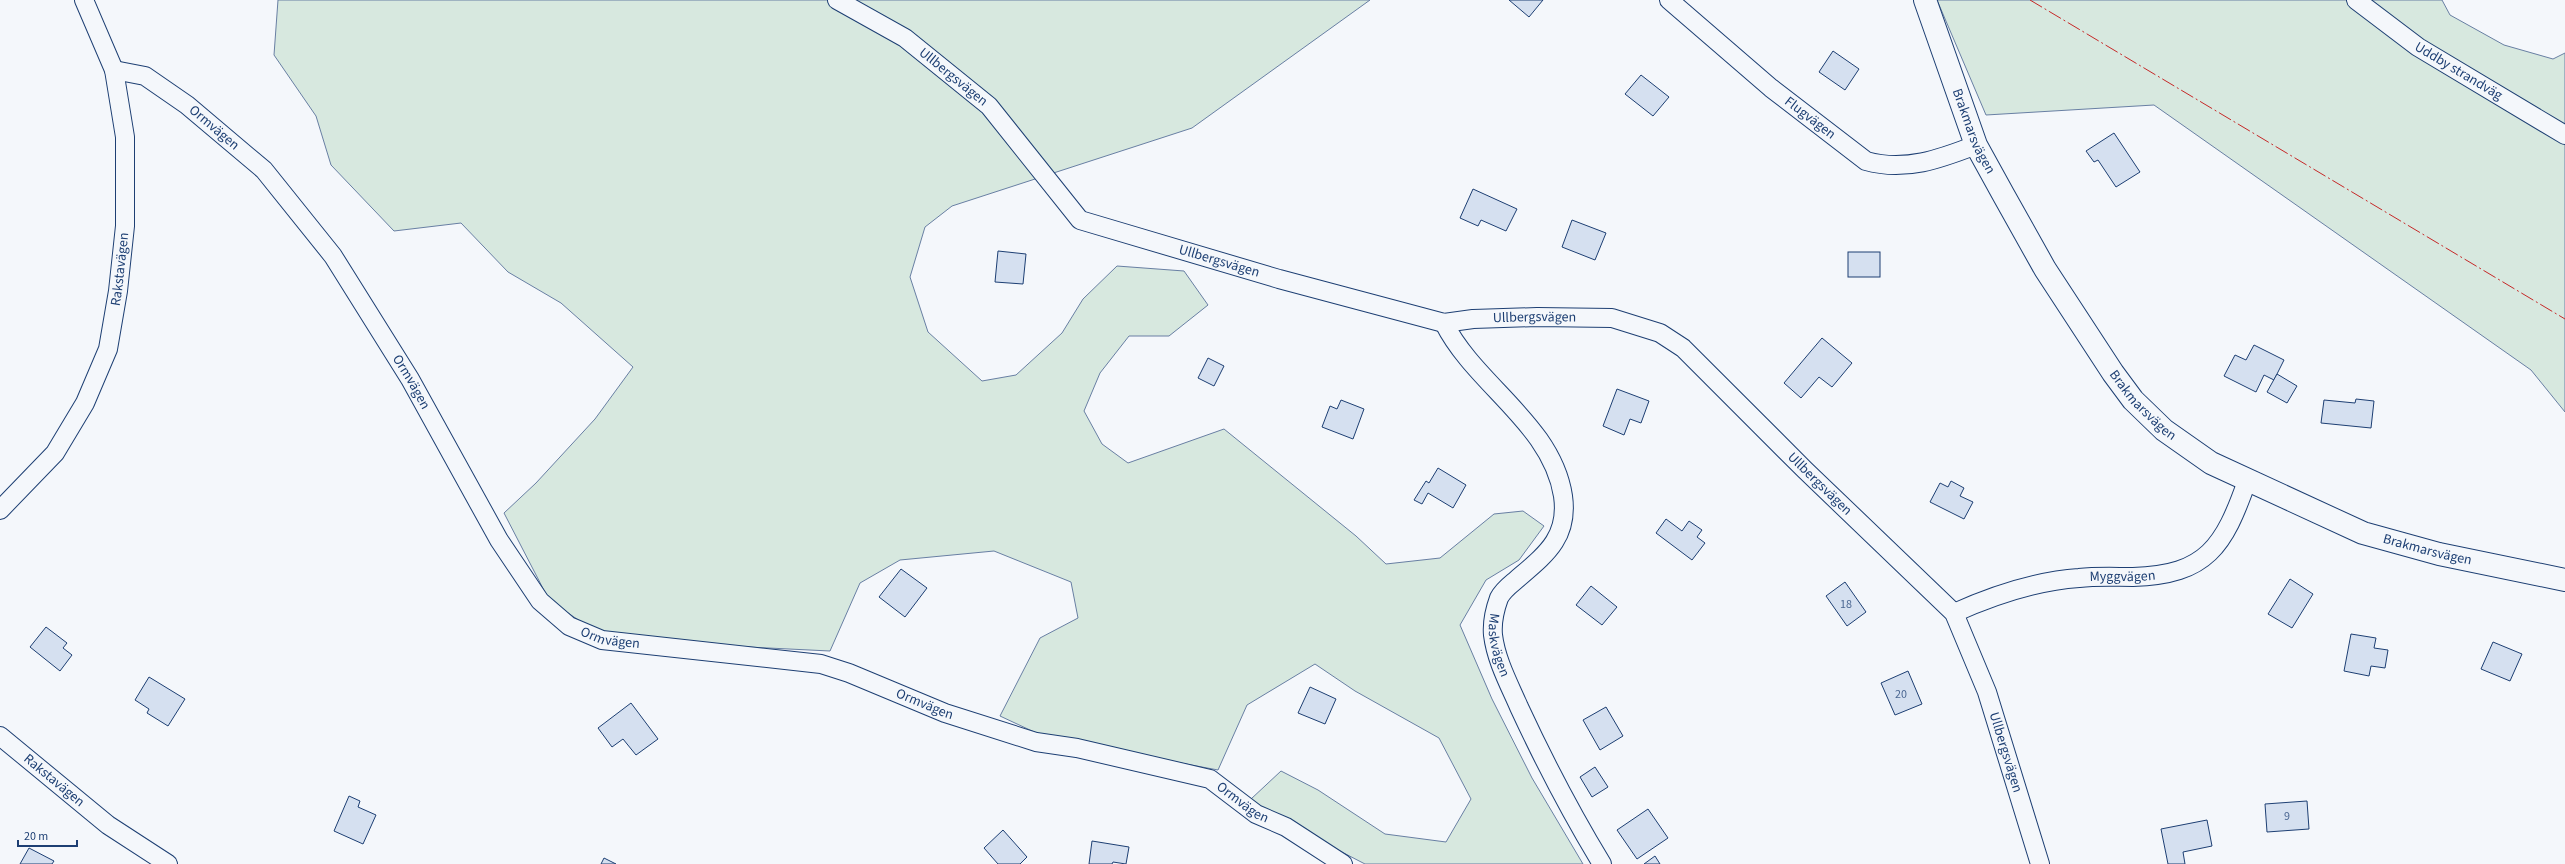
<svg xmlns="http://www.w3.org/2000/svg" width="2565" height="864" viewBox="0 0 2565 864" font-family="'Source Sans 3',sans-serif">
<rect width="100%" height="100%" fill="#f4f7fb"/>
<g fill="#d7e8df" stroke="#687fa3">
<polygon points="278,0 1370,0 1192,128 952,206 925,227 910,277 928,332 982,381 1016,375 1062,333 1083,299 1117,266 1184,271 1208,305 1169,336 1129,336 1100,373 1084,411 1102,444 1128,463 1224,429 1356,536 1386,564 1440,558 1494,514 1523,511 1544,526 1519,560 1486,580 1460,625 1492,699 1532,778 1583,864 1365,864 1278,819 1251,799 1281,771 1318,790 1385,834 1446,842 1471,799 1439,738 1355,691 1315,664 1247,705 1218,770 1047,738 1000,716 1040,638 1078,618 1071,582 994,551 900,560 860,583 830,651 727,646 593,630 549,600 504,513 536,483 595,419 633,367 561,303 508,272 461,223 394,231 331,165 316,116 274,55"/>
<polygon points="1937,0 2442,0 2450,15 2504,45 2553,59 2565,53 2565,412 2531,370 2154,105 1986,115"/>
</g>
<g fill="#d5e0f0" stroke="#1d3f73">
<polygon points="1509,0 1543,0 1529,17"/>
<polygon points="1833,51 1859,69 1845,90 1819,72"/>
<polygon points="1641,75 1669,97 1653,116 1625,94"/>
<polygon points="2114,133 2140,172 2116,187 2098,160 2094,162 2086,151"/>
<polygon points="1473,189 1517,209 1506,231 1481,220 1478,226 1460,218"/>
<polygon points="1572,220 1606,233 1595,260 1562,247"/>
<polygon points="998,251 1026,254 1023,284 995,282"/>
<rect x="1848" y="252" width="32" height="25"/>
<polygon points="1822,338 1852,363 1832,387 1819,377 1801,398 1784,383"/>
<polygon points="2254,345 2284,360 2274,380 2264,375 2256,392 2224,376 2235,355 2246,360"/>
<polygon points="1208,358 1224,366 1214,386 1198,378"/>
<polygon points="2277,374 2297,386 2287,403 2267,392"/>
<polygon points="1617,389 1649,401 1641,423 1630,419 1624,435 1603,426"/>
<polygon points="2356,399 2374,401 2371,428 2321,423 2324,400 2355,403"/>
<polygon points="1341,400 1364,409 1353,439 1322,427 1330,406 1337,409"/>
<polygon points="1438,468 1466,485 1453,508 1428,493 1422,504 1414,500 1426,481 1429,483"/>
<polygon points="1951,481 1964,488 1960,496 1973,502 1964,519 1930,502 1940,483 1948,487"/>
<polygon points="1666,519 1682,531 1689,521 1702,530 1697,537 1705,543 1692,560 1656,533"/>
<polygon points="901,569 927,588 905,617 879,597"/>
<polygon points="2290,579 2313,594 2292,628 2268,614"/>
<polygon points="1845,582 1866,612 1847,626 1826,596"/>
<polygon points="1591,586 1617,607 1602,625 1576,605"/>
<polygon points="46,627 67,643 63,648 72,655 60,671 30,647"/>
<polygon points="2351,634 2376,638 2374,648 2388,650 2385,668 2371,666 2369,676 2344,671"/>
<polygon points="2493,642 2522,654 2510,681 2481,669"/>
<polygon points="1908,671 1922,704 1895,715 1881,683"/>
<polygon points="149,677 185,699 168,726 147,713 149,709 135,700"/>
<polygon points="1310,687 1336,699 1325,724 1298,713"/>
<polygon points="631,703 658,739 636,755 623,739 612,747 598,728"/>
<polygon points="1606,707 1623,736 1600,750 1583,720"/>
<polygon points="1595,767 1608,787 1592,797 1580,777"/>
<polygon points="349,796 360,801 358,807 376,815 363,844 334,831"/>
<polygon points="2307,801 2309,829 2267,832 2265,804"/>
<polygon points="1648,809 1668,838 1637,859 1617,830"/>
<polygon points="2207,820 2212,846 2183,852 2185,864 2168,864 2161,829"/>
<polygon points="1003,830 1027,857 1020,864 998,864 984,848"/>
<polygon points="1092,841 1129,847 1126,864 1113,862 1112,864 1089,864"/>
<polygon points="29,848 54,861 52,864 20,864"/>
<polygon points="1655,856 1660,864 1644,864"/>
<polygon points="604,858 616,864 601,864"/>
</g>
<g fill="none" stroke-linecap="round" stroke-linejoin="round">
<g stroke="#1d3f73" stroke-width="20">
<g id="minor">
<path id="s1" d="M 837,0 L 905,38 L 989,106 L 1080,220 L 1279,279 L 1444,323 L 1473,319 L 1537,317 L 1612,318 L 1660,333 L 1683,348 L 1805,470 L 1954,613 L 1987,692 L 2040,864"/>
<path id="s2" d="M 1669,0 L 1771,88 L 1866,161 C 1905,172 1940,159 1976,145"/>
<path id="s3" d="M 2356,0 L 2418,47 L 2565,135"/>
<path id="s4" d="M 114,70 L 145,76 L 187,105 L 264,170 L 333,256 L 410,379 L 499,540 L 540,601 L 569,626 L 602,640 L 821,664 L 849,673 L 945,713 L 1036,742 L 1077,748 L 1210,779 L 1256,814 L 1286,827 L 1343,864"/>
<path id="s5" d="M 1444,323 C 1475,385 1552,424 1563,496 C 1569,538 1545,555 1516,580 C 1510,585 1503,590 1499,598 C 1495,609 1492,624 1493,635 C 1496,660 1509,684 1519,707 C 1544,761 1571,813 1602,864"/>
<path id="s6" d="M 0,510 L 55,453 L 85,403 L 108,349 L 118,291 L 125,226 L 125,137 L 114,70 L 84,0"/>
<path id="s7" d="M 1954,613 C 1994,595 2035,581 2079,578 C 2097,576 2115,577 2133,577 C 2207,575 2224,546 2247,481"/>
<path id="s8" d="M 0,736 L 108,825 L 168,864"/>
</g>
</g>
<g stroke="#1d3f73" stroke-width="24">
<g id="tertiary">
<path id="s9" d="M 1925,0 L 1976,145 L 2003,194 L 2045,269 L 2113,373 L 2133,400 L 2164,430 L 2211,463 L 2363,533 L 2439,554 L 2565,580"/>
</g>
</g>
<use href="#minor" stroke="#f4f7fb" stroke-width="18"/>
<use href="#tertiary" stroke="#f4f7fb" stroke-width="22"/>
<polyline stroke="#c62828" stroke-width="1" stroke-dasharray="14 3 2 3" stroke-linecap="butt" points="2030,0 2565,319"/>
</g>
<g text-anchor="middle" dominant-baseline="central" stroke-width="3" stroke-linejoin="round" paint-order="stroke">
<g font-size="12" fill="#4b6792">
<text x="1846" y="604">18</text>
<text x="1901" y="694">20</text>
<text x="2287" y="816">9</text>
</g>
<g font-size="14" fill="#1d3f73" stroke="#f4f7fb">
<text stroke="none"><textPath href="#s3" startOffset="125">Uddby strandväg</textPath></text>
<text stroke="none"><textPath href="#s1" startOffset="140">Ullbergsvägen</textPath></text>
<text stroke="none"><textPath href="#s2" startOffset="184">Flugvägen</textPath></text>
<text stroke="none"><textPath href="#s4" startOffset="118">Ormvägen</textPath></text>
<text stroke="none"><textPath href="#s9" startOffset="140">Brakmarsvägen</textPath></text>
<text stroke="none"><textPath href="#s1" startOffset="477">Ullbergsvägen</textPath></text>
<text stroke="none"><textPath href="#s6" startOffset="277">Rakstavägen</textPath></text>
<text stroke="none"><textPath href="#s1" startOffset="801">Ullbergsvägen</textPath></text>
<text stroke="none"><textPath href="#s4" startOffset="442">Ormvägen</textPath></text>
<text stroke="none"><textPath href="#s9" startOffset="464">Brakmarsvägen</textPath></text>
<text stroke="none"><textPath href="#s1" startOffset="1149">Ullbergsvägen</textPath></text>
<text stroke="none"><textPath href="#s9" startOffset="788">Brakmarsvägen</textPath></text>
<text stroke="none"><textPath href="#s7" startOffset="174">Myggvägen</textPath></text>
<text stroke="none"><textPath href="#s4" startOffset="778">Ormvägen</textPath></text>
<text stroke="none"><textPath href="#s5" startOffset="388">Maskvägen</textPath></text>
<text stroke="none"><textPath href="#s4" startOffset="1102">Ormvägen</textPath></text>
<text stroke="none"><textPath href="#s1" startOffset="1484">Ullbergsvägen</textPath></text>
<text stroke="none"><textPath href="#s8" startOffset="70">Rakstavägen</textPath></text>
<text stroke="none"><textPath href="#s4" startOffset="1438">Ormvägen</textPath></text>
</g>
</g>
<path d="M18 840v6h59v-6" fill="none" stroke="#1d3f73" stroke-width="2"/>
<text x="24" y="840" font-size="12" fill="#1d3f73" stroke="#f4f7fb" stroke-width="3" paint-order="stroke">20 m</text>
</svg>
